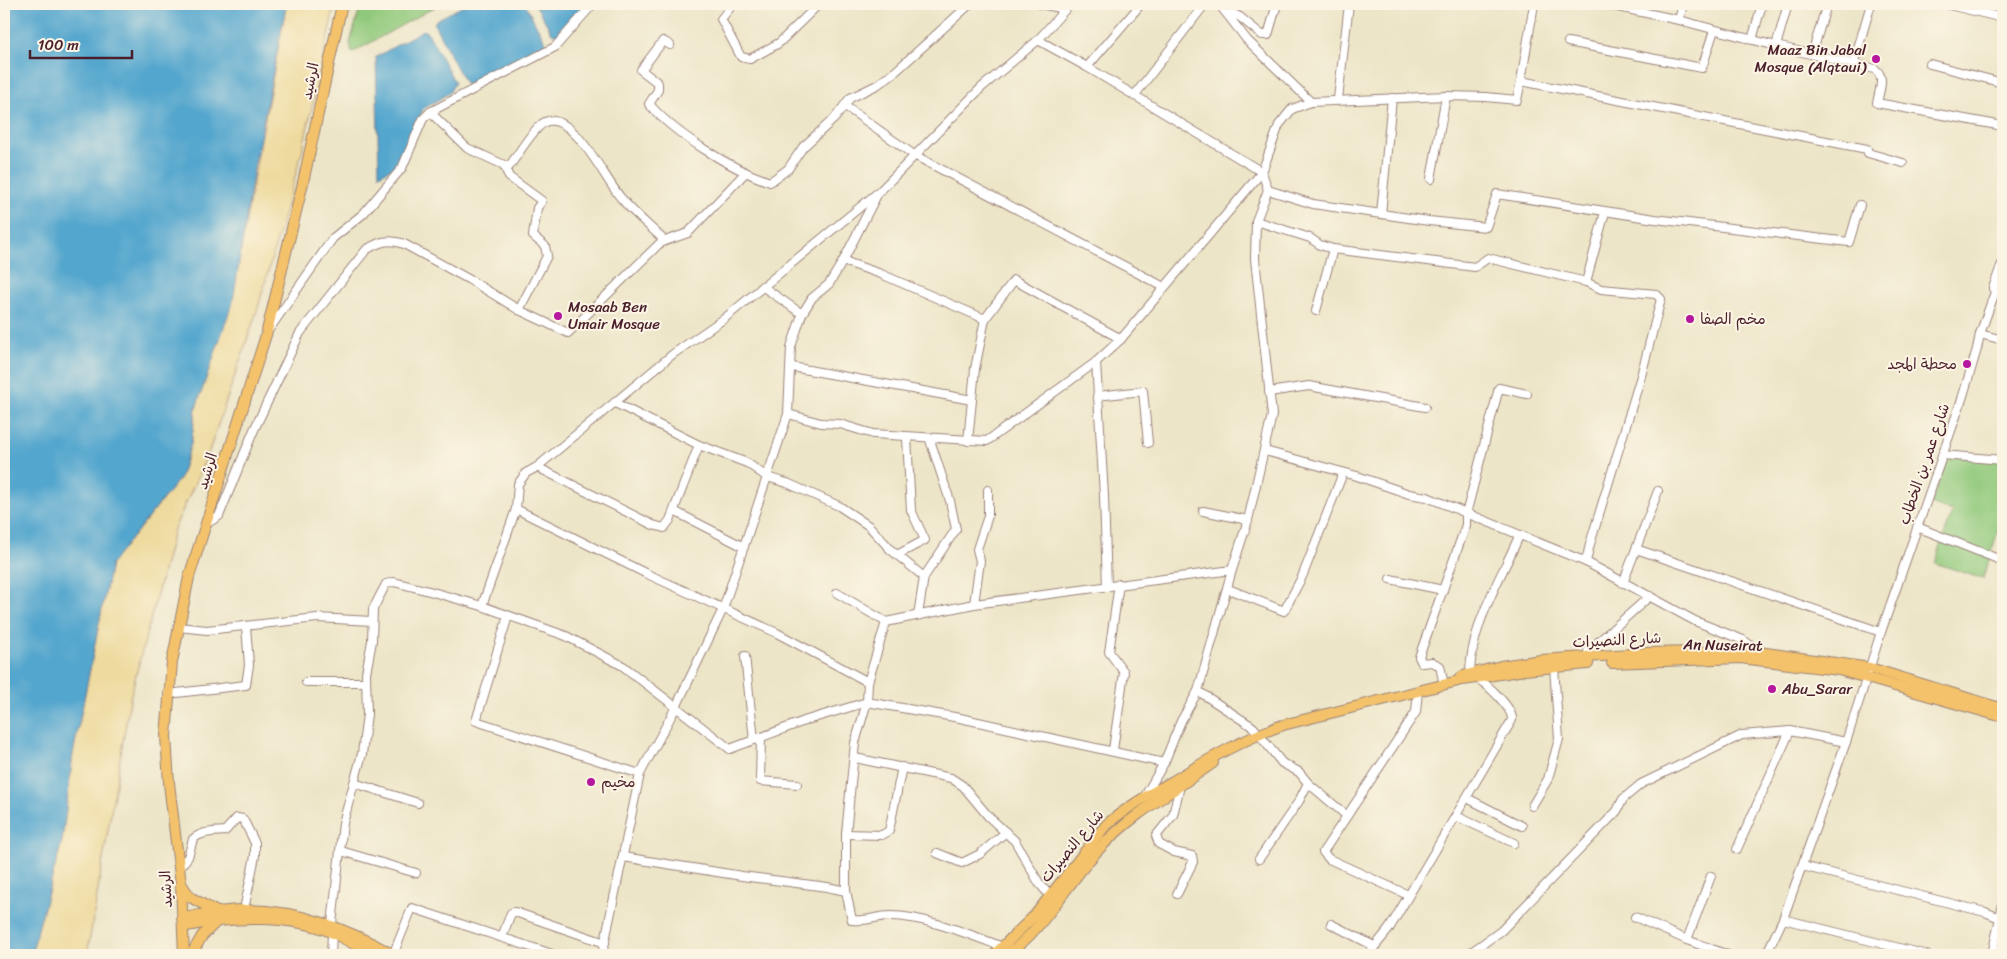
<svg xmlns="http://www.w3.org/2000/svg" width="2007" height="959" viewBox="0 0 2007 959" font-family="Sriracha,'Playpen Sans Arabic',sans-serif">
<rect width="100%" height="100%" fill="#fcf5e5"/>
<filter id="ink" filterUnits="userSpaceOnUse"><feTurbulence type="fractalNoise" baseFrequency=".02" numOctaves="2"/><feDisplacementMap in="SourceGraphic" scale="10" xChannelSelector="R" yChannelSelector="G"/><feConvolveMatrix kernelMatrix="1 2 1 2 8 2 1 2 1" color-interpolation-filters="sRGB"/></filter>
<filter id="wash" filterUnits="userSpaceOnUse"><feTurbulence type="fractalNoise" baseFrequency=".0096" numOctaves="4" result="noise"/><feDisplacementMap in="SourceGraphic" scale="20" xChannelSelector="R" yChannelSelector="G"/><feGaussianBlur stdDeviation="1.12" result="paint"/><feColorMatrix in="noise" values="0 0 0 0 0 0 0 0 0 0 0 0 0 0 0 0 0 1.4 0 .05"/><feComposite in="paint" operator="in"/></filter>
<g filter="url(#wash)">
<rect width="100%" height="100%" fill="#ece5c7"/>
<g fill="#91c97b" stroke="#6e7453">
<polygon points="361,4 440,4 352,53 350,43"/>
<polygon points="1948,456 2003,459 2003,515 1983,579 1935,563 1952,512 1931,504"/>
</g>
<polygon fill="#eeda9e" stroke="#9c7c64" points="289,4 335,4 302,152 257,311 208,454 174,529 131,694 87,955 31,955 62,841 73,754 111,564 180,478 191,444 196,408 244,231 286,7"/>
<g fill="#53a6ce" stroke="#4e627c">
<polygon points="4,4 289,4 286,7 254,168 233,301 196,408 191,444 180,478 111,564 73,754 62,841 31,955 4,955"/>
<polygon points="467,4 525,4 547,45 466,85 434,24 436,20"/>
<polygon points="535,4 586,4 558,35 552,33"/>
<polygon points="423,30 428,33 455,83 449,93 423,109 400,164 379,175 376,57"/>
</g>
</g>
<g filter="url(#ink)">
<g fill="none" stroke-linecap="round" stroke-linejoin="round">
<g stroke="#9b8279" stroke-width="10">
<g id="minor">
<polyline points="733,4 721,19 741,57 750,59 779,43 819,4"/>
<polyline points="1040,4 1066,9"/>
<polyline points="1219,4 1247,40 1311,102"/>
<polyline points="1604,4 1679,20 1776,46 1788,4"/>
<polyline points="1945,4 2003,18"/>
<polyline points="1226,10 1240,17 1262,35 1268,35 1277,4"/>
<polyline points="1679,20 1683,4"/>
<polyline points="1752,40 1762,4"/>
<polyline points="1568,42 1702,68 1714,30"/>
<path d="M 670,45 L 663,41 L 641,70 L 658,83 L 658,90 L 649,104 C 676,135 731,169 770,182 L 788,169 L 803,147 L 835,118 L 850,98 L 877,85 L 896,71 L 970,4"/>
<path d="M 1776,46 L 1875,69 C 1886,77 1879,91 1877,103 L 2003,126"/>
<polyline points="1812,54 1827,4"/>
<polyline points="1854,62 1871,4"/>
<polyline points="1930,64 2003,83"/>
<polyline points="1087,67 1141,4"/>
<polyline points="1521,81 1534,4"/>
<polyline points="1134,96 1205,4"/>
<polyline points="1338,99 1349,4"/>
<polyline points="845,106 914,155 1164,287"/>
<polyline points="430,112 467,148 504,165 509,177 542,201 537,208 533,236 545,246 547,256 519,310"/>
<path d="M 507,169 C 516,159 535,123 548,121 C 576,116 605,180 621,198 C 634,214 651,227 665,241 L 688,233 L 745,173"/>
<polyline points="1431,179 1446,96"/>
<polyline points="1860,205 1849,242 1655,219 1497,194 1486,227 1429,221 1313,204 1268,190 1262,172 1279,125 1292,109 1311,102 1446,96 1486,97 1517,100 1521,81 1867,149 1868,153 1903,163"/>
<polyline points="1381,214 1392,98"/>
<polyline points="1256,221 1310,238 1320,245 1333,249 1475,267 1488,258 1586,282 1605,212"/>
<polyline points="843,261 881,274 985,319 1014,280 1121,339"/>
<polyline points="1586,282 1601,289 1656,294 1661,299 1641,376 1590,544 1586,562"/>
<polyline points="762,286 802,314"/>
<polyline points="1993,288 2003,290"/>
<polyline points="1316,311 1333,249"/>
<polyline points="268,331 333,238 363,214 402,168 423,119 430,112 555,47 593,4"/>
<polyline points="1980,334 2003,340"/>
<polyline points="1096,362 1104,496 1107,587"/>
<polyline points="792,367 972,400"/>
<polyline points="1269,392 1309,386 1425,407"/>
<polyline points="1097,396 1143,391 1148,443"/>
<polyline points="615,403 699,445 747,463 767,477 787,483 839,506 869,526 891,550 924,577"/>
<polyline points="788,414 821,423 840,424 873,434 987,441 1096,362 1121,339 1262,172 1087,67 1038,40"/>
<polyline points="968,441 975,369 985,319"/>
<polyline points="1265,451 1357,476 1409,494 1427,497 1586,562 1695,621 1743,640 1759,651"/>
<polyline points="1942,455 2003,460"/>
<polyline points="537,467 653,525 664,528 670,520 699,445"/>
<polyline points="516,509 645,573 777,633 868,682"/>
<polyline points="674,511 744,547"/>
<polyline points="1203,511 1248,520"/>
<path d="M 206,524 L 219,516 L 253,432 L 300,333 L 366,250 C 380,241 388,239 404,244 L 470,280 L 519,310 L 568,333 L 659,244 L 665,241"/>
<polyline points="1917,527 2003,561"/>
<polyline points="1636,549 1881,632"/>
<polyline points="897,555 925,540 911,510 907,438"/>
<polyline points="1390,579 1443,590"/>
<polyline points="1623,583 1658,491"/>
<polyline points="1228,589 1284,611 1302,577 1343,473"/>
<polyline points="837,593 886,622"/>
<polyline points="974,604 980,561 977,549 988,516 988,490"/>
<polyline points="482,606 516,509 518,484 526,473 537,467 673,354 725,318 876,194"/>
<polyline points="918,615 924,577 956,529 950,501 930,440"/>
<polyline points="508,616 476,721 640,774"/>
<polyline points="178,627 207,630 317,618 372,621"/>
<polyline points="745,656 754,740"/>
<polyline points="1589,661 1588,651 1650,596"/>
<path d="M 1470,678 C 1469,627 1500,581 1519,536"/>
<polyline points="306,682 366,682"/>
<polyline points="1444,685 1440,666 1432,662 1422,663 1419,657 1466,525 1466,514 1499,388 1527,394"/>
<polyline points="1198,691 1253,727 1282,763 1299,772 1308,783 1299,801 1259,859"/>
<polyline points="168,694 246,685 249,665 246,626"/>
<polyline points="761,737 760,781 797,784"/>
<polyline points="1113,750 1124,672 1109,652 1119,584"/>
<polyline points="855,758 951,778 963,786 988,816 1015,841 1039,883 1050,896"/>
<polyline points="354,783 418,803"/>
<polyline points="1308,783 1347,816"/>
<polyline points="1145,796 1164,763 1181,721 1198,691 1232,570"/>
<polyline points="1467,798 1522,826"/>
<polyline points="1532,806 1548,779 1559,739 1554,667"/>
<polyline points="1456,816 1514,843"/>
<polyline points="846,834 882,835 889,831 902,767"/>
<polyline points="1737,849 1790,731"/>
<polyline points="341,851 416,873"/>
<polyline points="937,853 962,863 980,854 1006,832"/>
<path d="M 623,857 L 742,876 L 827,887 L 846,891 L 852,920 C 866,922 877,916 890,916 C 925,916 971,935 1003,947"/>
<polyline points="1802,866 1985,912 2000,918"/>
<path d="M 180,867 L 188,857 L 193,839 C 203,831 213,832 225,831 L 237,818 L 243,819 L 255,843 L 255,856 L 244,910"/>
<polyline points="846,891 846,834 855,743 867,702 960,718 1164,763"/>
<polyline points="1177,894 1193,862 1192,856 1174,852 1159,844 1156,836 1173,815 1180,786"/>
<polyline points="1408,895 1329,859 1323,852 1416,712 1418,691"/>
<polyline points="1635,917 1687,940 1728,955"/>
<polyline points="1783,919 1927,955"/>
<polyline points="332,924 343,823 362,754 367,714 366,673 372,641 373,609 386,584 394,582 429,591 482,606 566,636 623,666 730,749 807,720 867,702 868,682 886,622 974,604 1232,570 1248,520 1272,415 1255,259 1256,221 1268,190"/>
<polyline points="1331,924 1374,946"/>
<polyline points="502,937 511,913 515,912 605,943"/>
<polyline points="1687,940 1711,876"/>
<polyline points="331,955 332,933"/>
<polyline points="393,955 412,908 555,955"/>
<polyline points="602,955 640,774 676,707 723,609 788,414 791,347 802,314 812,298 829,284 843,261 878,193 981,88 1038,40 1070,4"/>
<path d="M 1368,955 L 1389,929 L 1512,720 C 1513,708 1488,685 1478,679"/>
<polyline points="1467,955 1501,931 1617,811 1623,799 1641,784 1742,735 1790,731 1846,742"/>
<polyline points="1766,955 1783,919 1846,742 1881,632 1962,399 1977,349 1980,334 1995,292 1993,288 2003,261"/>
<polyline points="1992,955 2003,903"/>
</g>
</g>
<g stroke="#9b8279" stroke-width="12">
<g id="major">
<polyline points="1612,663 1740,658 1839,670 2003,717"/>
<polyline points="1463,680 1524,670 1588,664"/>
<polyline points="182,885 190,897 217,912"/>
<path d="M 182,918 C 202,915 223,910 244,910 C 299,910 347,929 394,955"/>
<path d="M 183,927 C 226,917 292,914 333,933 C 347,940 361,948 374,955"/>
<polyline points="184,955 181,884 169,783 166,736 172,662 189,577 266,335 302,187 342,4"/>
<polyline points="191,955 202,936 218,920"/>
<path d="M 994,955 L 1035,915 L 1106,825 C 1127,807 1150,794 1173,781 C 1209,759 1243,739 1283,725 L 1458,681 L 1463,676 L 1501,666 L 1541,660 L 1646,653 L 1752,651 L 1870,668 L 2003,709"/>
<path d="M 1007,955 C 1045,928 1068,881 1100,848 C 1133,813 1174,791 1213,763"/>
</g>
</g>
<use href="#minor" stroke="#fff" stroke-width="8"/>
<use href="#major" stroke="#f3c26a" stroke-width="10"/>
</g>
</g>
<g fill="#b5179e" stroke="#fcf5e5" stroke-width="2">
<circle cx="1876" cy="59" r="5"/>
<circle cx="558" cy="316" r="5"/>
<circle cx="1690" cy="319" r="5"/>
<circle cx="1967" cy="364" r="5"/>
<circle cx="1772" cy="689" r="5"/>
<circle cx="591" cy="782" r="5"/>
</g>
<g text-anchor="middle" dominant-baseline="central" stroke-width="4" stroke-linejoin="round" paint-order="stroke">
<g font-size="15" fill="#4a1f2b" stroke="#fcf5e5" text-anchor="start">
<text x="1866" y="50" text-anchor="end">Maaz Bin Jabal<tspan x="1866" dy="17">Mosque (Alqtaui)</tspan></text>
<text x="568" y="307">Mosaab Ben<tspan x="568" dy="17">Umair Mosque</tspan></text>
<text x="1700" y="319">مخم الصفا</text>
<text x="1957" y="364" text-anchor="end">محطة المجد</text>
<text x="1782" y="689">Abu_Sarar</text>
<text x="601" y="782">مخيم</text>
</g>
<g font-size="15" fill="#4a1f2b" stroke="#fcf5e5">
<text transform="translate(310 81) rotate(-78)">الرشيد</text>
<text transform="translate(1924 464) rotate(-71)">شارع عمر بن الخطاب</text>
<text transform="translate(207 471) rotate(-73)">الرشيد</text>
<text transform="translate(1617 640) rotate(-3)">شارع النصيرات</text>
<text transform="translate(1723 645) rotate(1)">An Nuseirat</text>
<text transform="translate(1072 846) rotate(-50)">شارع النصيرات</text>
<text transform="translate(166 889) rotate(-93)">الرشيد</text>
</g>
</g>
<rect width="2007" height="959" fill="none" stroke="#fcf5e5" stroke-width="20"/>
<path d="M30 50v8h102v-8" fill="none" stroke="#4a1f2b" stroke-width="2.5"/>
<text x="38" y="50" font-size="15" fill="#4a1f2b" stroke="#fcf5e5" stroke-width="4" paint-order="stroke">100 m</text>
</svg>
